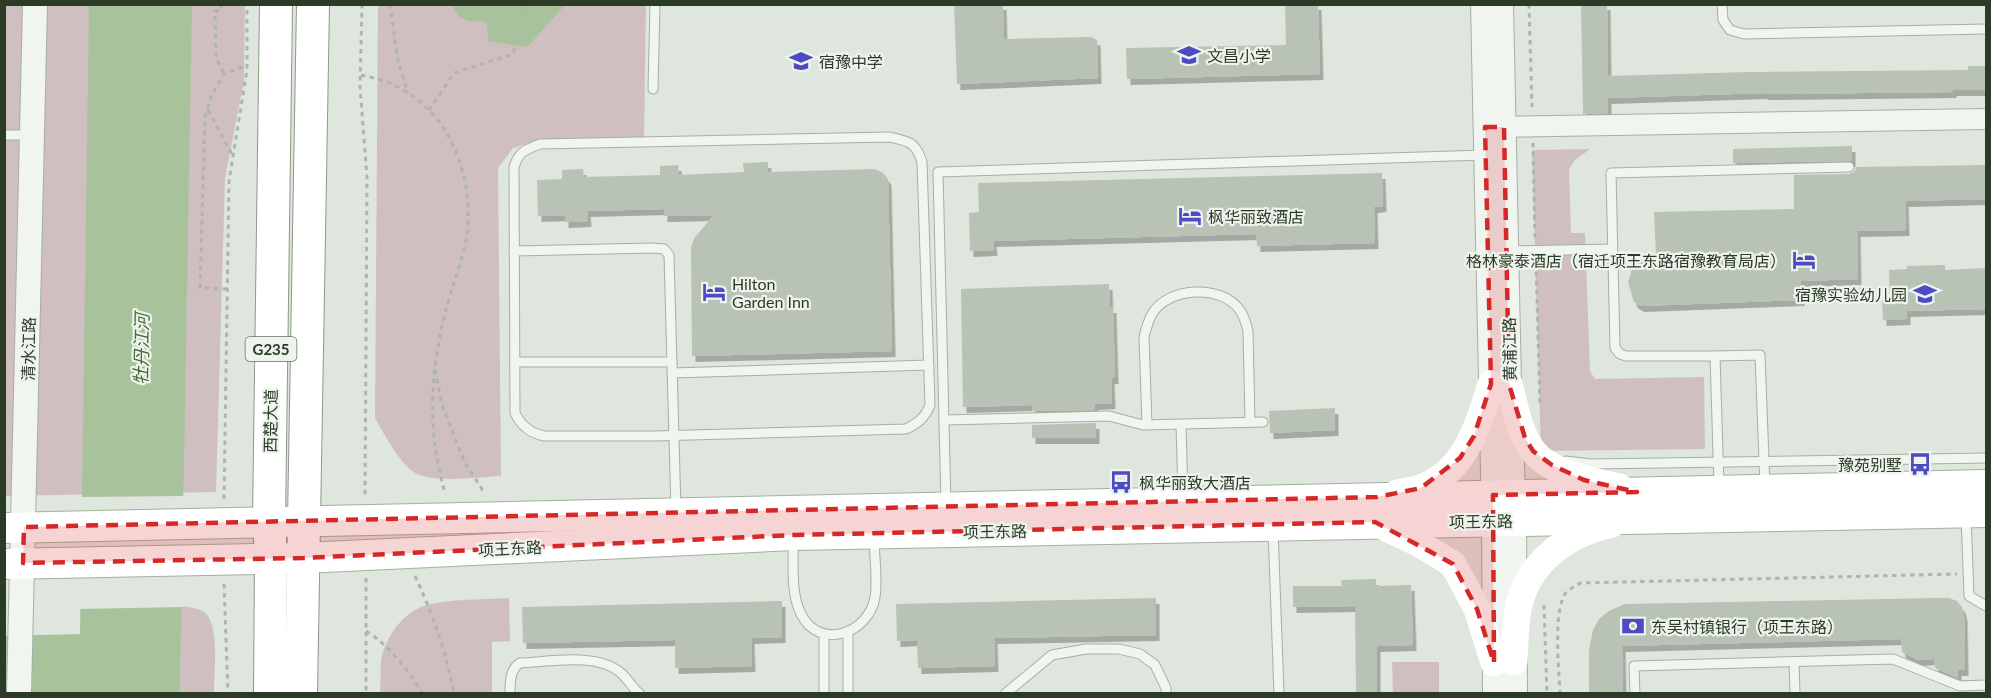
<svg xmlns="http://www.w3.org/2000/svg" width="1991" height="698" viewBox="0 0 1991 698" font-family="Lato,'Noto Sans SC',sans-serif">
<defs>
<filter id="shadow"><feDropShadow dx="3.5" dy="6" stdDeviation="0" flood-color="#0004"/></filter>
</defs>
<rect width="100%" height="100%" fill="#dfe6de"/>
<g fill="#cfbfc1">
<polygon points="4,5 245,5 244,81 225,178 216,492 5,496"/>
<path d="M 378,5 L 646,5 L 644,140 L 532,142 L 513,148 L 498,168 L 501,476 C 478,477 438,483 417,474 C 401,466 384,434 375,418 Z"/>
<polygon points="1590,149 1575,160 1569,169 1571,233 1585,233 1590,371 1595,379 1704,377 1705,449 1541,451 1532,150"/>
<path d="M 509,598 L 510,641 L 492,642 L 492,693 L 380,693 C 381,683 380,671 381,661 C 384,641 399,618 417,609 C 436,598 486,600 509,598 Z"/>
<path d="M 181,606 C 188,607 198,608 204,612 C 220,623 214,675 214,693 L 180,694 Z"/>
<polygon points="1392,662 1439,662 1439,693 1393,693"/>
</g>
<g fill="#a8c39b">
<polygon points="89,5 192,5 180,693 5,693 4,636 80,634"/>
<path d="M 453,5 L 453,4 L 565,5 L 529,45 L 523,47 L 488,41 L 487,22 C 470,21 459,24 453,5 Z"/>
</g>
<polygon fill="#dfe6de" points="186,496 184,607 77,609 79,497"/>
<g fill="#b8c2b5" filter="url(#shadow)">
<polygon points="954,4 1003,4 1004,39 1091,37 1097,40 1098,78 957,84"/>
<polygon points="1285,4 1318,4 1320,74 1127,79 1126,48 1286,45"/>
<polygon points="1581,4 1607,4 1608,76 1749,72 1968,70 1968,66 1986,66 1986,90 1953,90 1953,92 1764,94 1764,93 1608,98 1608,113 1583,114"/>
<polygon points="1852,146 1852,161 1733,163 1733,149"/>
<polygon points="768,162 768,172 875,169 883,173 888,179 892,351 692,356 691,247 695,237 714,215 664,216 664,209 587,211 588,221 565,222 565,215 538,216 537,180 562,179 562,170 583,169 584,177 660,175 660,166 678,165 679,175 744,172 743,163"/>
<polygon points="1986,165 1986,199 1905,201 1906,230 1857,231 1858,279 1801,281 1801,300 1641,306 1634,302 1628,282 1632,269 1643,258 1656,256 1654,212 1794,209 1794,175 1849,174 1855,171 1856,167"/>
<polygon points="1382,173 1383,206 1374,207 1375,243 1257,246 1256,234 993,241 994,250 970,251 969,213 979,212 978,183"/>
<polygon points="1945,265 1945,270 1986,268 1986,309 1907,311 1907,319 1883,320 1882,300 1890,299 1889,270 1907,269 1907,266"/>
<polygon points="1109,284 1110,307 1113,307 1115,378 1111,378 1112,403 1095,404 1095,410 1032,411 1032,405 963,407 961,289"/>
<polygon points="1335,408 1335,430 1270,433 1269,411"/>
<polygon points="1096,423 1096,438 1032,438 1032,425"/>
<polygon points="1376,579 1376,586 1411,585 1413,645 1377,646 1377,693 1356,693 1355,606 1293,607 1293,586 1342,586 1341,580"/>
<polygon points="1156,598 1156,635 994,638 995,666 918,668 917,640 897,641 896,604"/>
<polygon points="1936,598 1949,598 1957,601 1962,607 1964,616 1965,670 1958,670 1958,678 1935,668 1934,659 1918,660 1902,652 1901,639 1622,646 1623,693 1589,693 1589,650 1593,630 1599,619 1609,611 1625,604"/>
<polygon points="782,601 782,637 751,638 752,666 675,668 675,640 523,643 522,607"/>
</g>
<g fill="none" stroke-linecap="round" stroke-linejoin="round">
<g stroke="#a6afa4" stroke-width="11">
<g id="service">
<polyline points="1722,4 1723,20 1730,30 1744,34 1986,29"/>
<polyline points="653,89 655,4"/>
<polyline points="4,135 31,135"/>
<path d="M 889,137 C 908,141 916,142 922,162 L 930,405 C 925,418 918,423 906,429 L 655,436 L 544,436 C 530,433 521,426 515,413 L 514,167 C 519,151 525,150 540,144 Z"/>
<polyline points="514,251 653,248 664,249 669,255 676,511"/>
<polyline points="1506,251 1612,249"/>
<polyline points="1715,356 1626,356 1620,354 1615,348 1611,173 1849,167"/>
<polyline points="515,362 672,362"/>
<polyline points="672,373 929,365"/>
<polyline points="944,420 1109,416 1143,425 1263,422"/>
<path d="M 1147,425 L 1144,337 C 1146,329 1148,321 1152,314 C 1168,287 1220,284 1239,309 C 1244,315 1246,323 1248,331 L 1250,422"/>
<polyline points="1181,425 1183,497"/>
<polyline points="1566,461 1591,464 1986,458"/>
<polyline points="1719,486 1715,356 1760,355 1765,487"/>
<polyline points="946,505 938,172 1484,155"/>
<polyline points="1966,515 1969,596 1986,606"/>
<polyline points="1273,529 1279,694"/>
<path d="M 793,540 C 794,564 790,592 801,614 C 819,651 869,634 875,597 C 878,581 874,554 874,536"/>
<polyline points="1794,662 1795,694"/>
<path d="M 510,694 C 510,682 510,669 520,663 C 549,662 597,652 621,673 C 628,679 632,688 640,694"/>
<polyline points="824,694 824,635"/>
<polyline points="848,694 848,631"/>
<polyline points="1005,694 1052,655 1086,649 1119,649 1140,654 1155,665 1166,688 1166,694"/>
<polyline points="1635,694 1634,666 1893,659 1960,686 1986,685"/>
</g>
</g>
<g stroke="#a6afa4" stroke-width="22">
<polyline id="minor" points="1491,127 1986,119"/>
</g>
<g stroke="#a6afa4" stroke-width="26">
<g id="tertiary">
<polyline points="1483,4 1494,520 1495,694"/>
<polyline points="1501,4 1509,384 1514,521 1515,694"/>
<polyline points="19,694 35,4"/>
</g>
</g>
<g stroke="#a2b19e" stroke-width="32">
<g id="primary">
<polyline points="4,528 1986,485"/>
<polyline points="4,564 303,558 793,535 1986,512"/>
</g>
</g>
<g stroke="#8b9b86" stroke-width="34">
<g id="trunk">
<polyline points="270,694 271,559 269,521 276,4"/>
<polyline points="301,694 313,4"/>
</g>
</g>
<g stroke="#aeb6ac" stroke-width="3" stroke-dasharray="4.5 4.5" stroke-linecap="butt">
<polyline points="221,4 221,11 215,11 216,58 224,74"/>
<polyline points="362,4 360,87 367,177 365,497"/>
<polyline points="390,4 398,61 408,93"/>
<polyline points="1529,4 1532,107"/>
<path d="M 361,75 C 374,78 388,81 400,88 C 448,114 470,168 468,222 C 467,252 454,278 447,306 C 433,358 427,415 439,468 C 441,476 442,486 446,494"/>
<polyline points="208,110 233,156"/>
<polyline points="429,110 454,73 513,54 523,7 522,4"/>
<polyline points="1533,143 1535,239"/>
<polyline points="1536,263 1540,407"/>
<polyline points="227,289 200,288 205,117 211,96 224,74 247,65"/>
<polyline points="435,370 442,405 464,461 485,494"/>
<polyline points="224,499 229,181 247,70 247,4"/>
<path d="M 415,576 C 433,614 446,652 454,694"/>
<polyline points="366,578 366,694"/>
<polyline points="224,584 228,694"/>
<polyline points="1544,605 1547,694"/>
<path d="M 366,631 C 390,646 408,670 423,694"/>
<path d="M 1560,694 C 1559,670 1553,612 1565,594 C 1568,589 1575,587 1580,583 L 1957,574"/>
</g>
<use href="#service" stroke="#f1f5f0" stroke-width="9"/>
<use href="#minor" stroke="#f1f5f0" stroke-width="20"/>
<use href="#tertiary" stroke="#f1f5f0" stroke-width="24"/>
<g stroke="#fff" stroke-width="27">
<path d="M 1509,384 C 1515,406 1519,433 1533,451 C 1550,473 1593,481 1619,487"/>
<path d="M 1397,493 C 1405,491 1413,491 1420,488 C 1466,472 1478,425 1491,384"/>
<polyline points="1376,523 1418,543 1453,564 1477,609 1494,663"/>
<path d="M 1514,662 C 1515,643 1515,623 1519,605 C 1529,561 1569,533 1612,524"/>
</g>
<use href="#primary" stroke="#fff" stroke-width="30"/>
<use href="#trunk" stroke="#fff" stroke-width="32"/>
</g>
<path fill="#d62828" fill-opacity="0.2" stroke="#d62828" stroke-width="4.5" stroke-dasharray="12 8" stroke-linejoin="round" d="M 1485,127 L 1504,127 L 1509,384 L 1525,438 L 1533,451 L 1552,465 L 1584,480 L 1637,492 L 1493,495 L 1494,663 L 1477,609 L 1453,564 L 1375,522 L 793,535 L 303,558 L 23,563 L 24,527 L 1377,497 L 1421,488 L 1460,458 L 1474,436 L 1491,384 Z"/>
<defs>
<g id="school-bare" transform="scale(1.8)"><path d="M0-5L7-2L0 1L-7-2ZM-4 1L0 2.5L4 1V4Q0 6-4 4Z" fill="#4d4bc2" stroke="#eef4ed" stroke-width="2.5" paint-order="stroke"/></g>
<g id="hotel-bare" transform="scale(1.8)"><path d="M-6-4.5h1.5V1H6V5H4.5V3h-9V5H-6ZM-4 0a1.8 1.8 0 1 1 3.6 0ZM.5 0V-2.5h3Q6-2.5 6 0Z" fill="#4d4bc2" stroke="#eef4ed" stroke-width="2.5" paint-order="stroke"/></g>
<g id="bus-bare" transform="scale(1.8)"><path d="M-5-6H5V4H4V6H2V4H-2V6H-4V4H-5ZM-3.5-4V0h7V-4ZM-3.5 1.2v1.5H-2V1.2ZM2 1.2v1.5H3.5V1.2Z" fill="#4d4bc2" stroke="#eef4ed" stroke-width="2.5" paint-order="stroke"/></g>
<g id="bank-bare" transform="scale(1.8)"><path d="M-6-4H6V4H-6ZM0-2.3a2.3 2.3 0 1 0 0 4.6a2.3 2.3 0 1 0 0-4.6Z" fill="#4d4bc2" stroke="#eef4ed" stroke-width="2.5" paint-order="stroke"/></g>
</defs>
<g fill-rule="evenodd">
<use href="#school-bare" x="1189" y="55"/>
<use href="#school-bare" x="801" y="61"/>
<use href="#hotel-bare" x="1190" y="216"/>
<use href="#hotel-bare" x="1804" y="260"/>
<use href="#hotel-bare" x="714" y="292"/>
<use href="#school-bare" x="1925" y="294"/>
<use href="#bus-bare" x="1920" y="464"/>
<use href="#bus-bare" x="1121" y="482"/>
<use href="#bank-bare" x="1633" y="626"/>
</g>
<g text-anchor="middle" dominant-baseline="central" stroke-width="4.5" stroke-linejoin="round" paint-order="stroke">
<rect fill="#eef4ed" stroke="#667263" stroke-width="1.5" x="245.5" y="337" width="51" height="24" rx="4.5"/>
<g font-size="15" font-weight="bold" fill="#2c3b28">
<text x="271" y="349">G235</text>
</g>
<g font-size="16" fill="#2c3b28" stroke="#eef4ed" text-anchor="start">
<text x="1207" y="55">文昌小学</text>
<text x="819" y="61">宿豫中学</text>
<text x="1208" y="216">枫华丽致酒店</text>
<text x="1786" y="260" text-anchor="end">格林豪泰酒店（宿迁项王东路宿豫教育局店）</text>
<text x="732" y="283">Hilton<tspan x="732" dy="18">Garden Inn</tspan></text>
<text x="1907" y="294" text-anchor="end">宿豫实验幼儿园</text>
<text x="1902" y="464" text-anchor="end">豫苑别墅</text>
<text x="1139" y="482">枫华丽致大酒店</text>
<text x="1651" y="626">东吴村镇银行（项王东路）</text>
</g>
<g font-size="16" fill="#2c3b28" stroke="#eef4ed">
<text transform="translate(28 349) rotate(-89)">清水江路</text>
<text transform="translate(1509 349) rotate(-91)">黄浦江路</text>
<text transform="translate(270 421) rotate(-89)">西楚大道</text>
<text transform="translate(1481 521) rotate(-1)">项王东路</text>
<text transform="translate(995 531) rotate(-1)">项王东路</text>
<text transform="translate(510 548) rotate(-3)">项王东路</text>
</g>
<g font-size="18" font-style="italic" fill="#456c36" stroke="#eef4ed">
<text transform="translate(141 349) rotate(-89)">牡丹江河</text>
</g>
</g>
<rect width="1991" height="698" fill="none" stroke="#2c3b28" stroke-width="12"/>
</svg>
